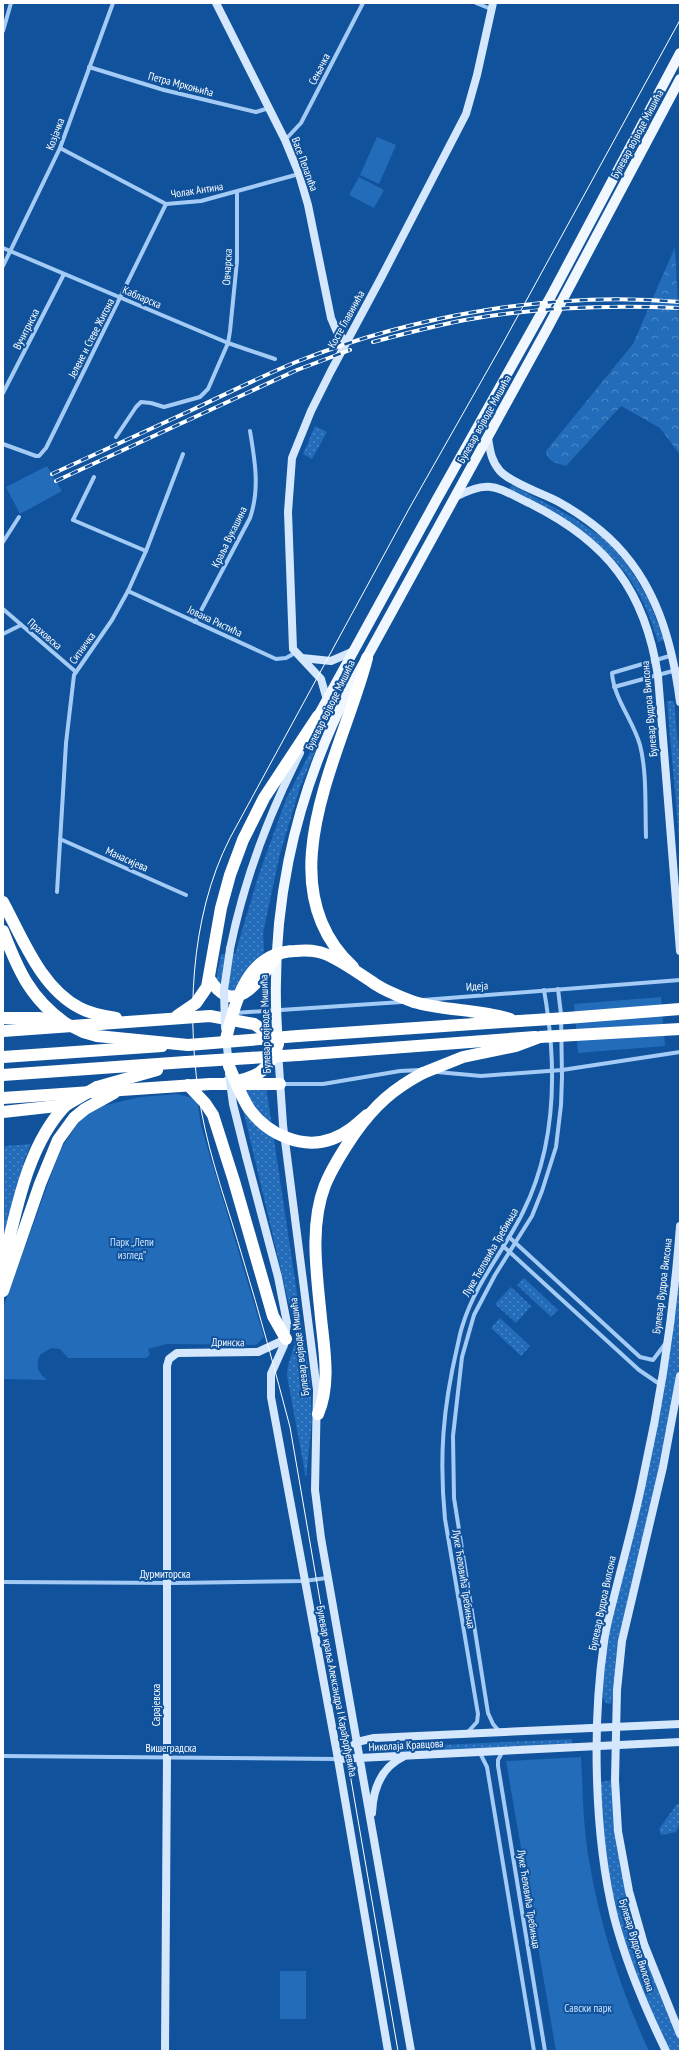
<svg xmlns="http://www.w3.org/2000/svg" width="683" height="2054" viewBox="0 0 683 2054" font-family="'PT Sans Narrow',sans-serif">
<defs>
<pattern id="grass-dots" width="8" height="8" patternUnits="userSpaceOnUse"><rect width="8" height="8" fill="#236cba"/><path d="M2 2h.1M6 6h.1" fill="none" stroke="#4f89c8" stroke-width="1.8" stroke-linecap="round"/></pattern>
<pattern id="forest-crowns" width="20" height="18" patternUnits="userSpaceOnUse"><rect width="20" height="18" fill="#236cba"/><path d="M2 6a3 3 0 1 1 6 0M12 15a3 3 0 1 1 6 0" fill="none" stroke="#4f89c8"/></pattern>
</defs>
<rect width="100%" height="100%" fill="#10529b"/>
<g fill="url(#grass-dots)">
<polygon points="315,426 327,432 312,459 303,454"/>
<path d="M 512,485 L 572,517 L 605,539 L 627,564 L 648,598 L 664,640 L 658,642 C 654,630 650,616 644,604 C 615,543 566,520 509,489 Z"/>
<polygon points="667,701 674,701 680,764 680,850"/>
<polygon points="335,704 300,787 280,854 263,933 264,950 261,968 238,990 228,992 216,980 221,954 235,954 258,877 286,799"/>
<path d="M 266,1086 L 310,1380 L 312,1421 L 306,1478 L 287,1376 C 287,1361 295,1349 296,1334 L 238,1088 Z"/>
<polygon points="31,1144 25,1158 3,1243 3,1160 5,1146"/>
<polygon points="680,1226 680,1376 622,1641 611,1704 606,1703 598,1690 604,1640 658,1399"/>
<polygon points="524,1278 558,1310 551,1317 517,1285"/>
<polygon points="511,1287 531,1306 516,1323 495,1304"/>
<polygon points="500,1318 530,1346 521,1356 491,1328"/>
<polygon points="572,1739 572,1744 377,1754 377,1748"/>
<polygon points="615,1780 629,1891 680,2034 680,2051 666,2051 614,1917 598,1782"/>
<polygon points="677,1804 680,1804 680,1822 676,1832 661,1835 659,1829"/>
</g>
<path fill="url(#forest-crowns)" d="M 675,247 L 680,342 L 680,455 L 660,428 L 621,406 L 566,466 C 557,463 547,462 546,451 L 633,344 Z"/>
<g fill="#236cba">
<polygon points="377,137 396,145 379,184 360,175"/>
<polygon points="359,177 384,190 374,208 349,195"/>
<polygon points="47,466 62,491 20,514 6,487"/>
<polygon points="661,997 665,1046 578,1053 574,1004"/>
<path d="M 177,1094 L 197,1099 L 201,1126 L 264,1337 L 256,1345 L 167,1344 L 148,1349 L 150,1354 L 147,1358 L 68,1358 L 60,1349 L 51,1348 L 40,1355 C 35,1366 38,1373 47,1380 L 3,1379 L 3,1308 L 60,1150 L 83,1116 L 102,1106 L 140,1097 Z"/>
<path d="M 581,1757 C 583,1791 583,1827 589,1860 C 600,1926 621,1991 649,2051 L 556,2051 L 506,1761 Z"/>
<rect x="280" y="1971" width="26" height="48"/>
</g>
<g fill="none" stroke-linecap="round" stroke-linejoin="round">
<g stroke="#a4cbf5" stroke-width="4">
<polyline points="476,3 491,9"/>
<polyline points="3,31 11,3"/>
<polyline points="89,67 164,90 256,112 269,108"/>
<polyline points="285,140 301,123 363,3"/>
<polyline points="60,148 166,204 201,201 299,174"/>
<polyline points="3,248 228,343 275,359"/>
<polyline points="3,266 60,148 113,3"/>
<polyline points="3,393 64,274"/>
<polyline points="116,437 136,407 141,402 151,403 164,407 200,397 208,389 228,343 230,331 237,261 237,192"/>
<polyline points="3,444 36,456 39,456 46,448 166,204"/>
<polyline points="94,477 73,520 146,551"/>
<polyline points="3,542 19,517"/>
<polyline points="128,591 276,659 286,658 295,653"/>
<polyline points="3,609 76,672"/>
<path d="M 195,622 L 250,518 C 260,489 255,461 250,431"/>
<polyline points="3,634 21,625"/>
<polyline points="614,687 680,669"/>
<path d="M 646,837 C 645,809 647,772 640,745 C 633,720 614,699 612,673 L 673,655"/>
<polyline points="60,839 186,895"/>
<polyline points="57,892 66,743 74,675 112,620 128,591 146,551 183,454"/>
<polyline points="423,1000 680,980"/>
<polyline points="234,1013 402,1002"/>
<polyline points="437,1072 481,1076 562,1070 680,1052"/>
<polyline points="282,1084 323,1084 400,1071 420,1070"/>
<polyline points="509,1237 640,1357 653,1360 665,1344"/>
<polyline points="503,1246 639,1370 661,1385"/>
<polyline points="3,1582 176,1583 304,1581 327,1578"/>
<polyline points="499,1731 493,1724 488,1713 454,1498 453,1436 462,1357 474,1315 495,1275 532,1216 542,1191 556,1147 561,1105 562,1077 561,1014 558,989"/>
<path d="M 467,1733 L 477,1722 L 478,1714 L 445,1519 C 439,1457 443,1408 457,1348 C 459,1340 460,1332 463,1324 C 476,1282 504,1251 523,1212 C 557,1144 557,1064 544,990"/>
<polyline points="503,1751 498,1760 498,1766 545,2051"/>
<polyline points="480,1753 487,1767 534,2051"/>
<polyline points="3,1756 338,1759"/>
</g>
<g stroke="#d4e7fd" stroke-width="8">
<polyline points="216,3 285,140 299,174 308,205 331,318 337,332 346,342"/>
<path d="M 488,438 C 490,450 491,461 500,471 C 510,482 543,494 557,501 C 575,511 593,523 609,538 C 656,582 672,641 680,702"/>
<path d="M 455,497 C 491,478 497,488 531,504 C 607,542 645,590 658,676 L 680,951"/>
<polyline points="302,658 331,661 354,651"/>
<polyline points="327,700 321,679 293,649 288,512 292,458 311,411 331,371 381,278 466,114 477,75 493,3"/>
<path d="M 230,949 C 244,880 268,816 300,753"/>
<polyline points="226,1039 229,1064"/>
<polyline points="278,1051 283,1125 317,1390 315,1490 321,1538 411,2051"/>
<polyline points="246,1156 278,1277 287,1323 284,1345 271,1374 271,1397 338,1759 388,2051"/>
<polyline points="680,1376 663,1467 622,1641 617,1690 615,1780 618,1831 629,1891 644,1944 680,2034"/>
<polyline points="338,1759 357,1742 374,1738 680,1724"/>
<polyline points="338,1759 680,1742"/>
<path d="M 372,1813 C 373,1790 380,1768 403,1757"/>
<polyline points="165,2051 167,1756 167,1366 169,1359 177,1353 258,1352 286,1339"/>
<path d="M 666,2051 C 645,2008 626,1963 614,1917 C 594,1835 592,1725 604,1642 C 606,1627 610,1612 614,1597 C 624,1556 636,1515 644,1473 C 662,1392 674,1308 680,1226"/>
</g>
<g stroke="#f1f7ff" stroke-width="10">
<polyline points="318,716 437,499 551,296 680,53"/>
<path d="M 278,1044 C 268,917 292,801 350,688 L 547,329 L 680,79"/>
</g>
<g stroke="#fff" stroke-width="12">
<path d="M 3,902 C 23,939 41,988 80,1008 C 91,1014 104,1016 116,1018"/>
<path d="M 3,931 C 18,970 30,998 65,1023"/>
<path d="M 353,967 C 263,884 343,752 367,658"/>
<path d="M 209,978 C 234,1020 259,981 276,957"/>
<path d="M 414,1002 C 445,1011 479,1009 510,1019"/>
<polyline points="177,1016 196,1003 207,987 221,908 230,875 243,840 264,798 318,716"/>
<polyline points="3,1018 39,1018 60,1022"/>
<polyline points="567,1018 680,1009"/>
<path d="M 3,1031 L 210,1016 L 254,1024 L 272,1036 L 278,1044 C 269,1073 255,1078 227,1083"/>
<polyline points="298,1036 519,1021"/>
<polyline points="298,1055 535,1037"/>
<polyline points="3,1057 162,1046"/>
<polyline points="3,1075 186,1062"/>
<polyline points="188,1085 205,1103 213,1115 234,1181 273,1316 286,1339"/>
<polyline points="97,1087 157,1070"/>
<polyline points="3,1098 210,1084 280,1084"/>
<polyline points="3,1112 66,1105"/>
<path d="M 3,1265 C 16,1212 27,1145 66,1105"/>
<polyline points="3,1291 40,1184 58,1140 74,1118 85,1109 114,1093"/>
<path d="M 318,1414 C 331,1384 324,1348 321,1318 C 317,1275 309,1226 325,1185 C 333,1166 344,1149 355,1133 C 375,1105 393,1089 423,1073"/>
</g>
<path stroke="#fff" stroke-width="1" d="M 398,2051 L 290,1427 C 275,1370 260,1315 243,1259 C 229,1210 210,1160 201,1109 C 186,1022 189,918 230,838 L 410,507 L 503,343 L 680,20"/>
<g stroke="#fff" stroke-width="4">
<g id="rail">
<path d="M 373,342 C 403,334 434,326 465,320 C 536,307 608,305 680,308"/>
<path d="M 52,474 C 99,452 147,431 194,409 C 228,393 262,376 296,362 C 415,315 553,291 680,302"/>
<polyline points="56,481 297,370 350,350"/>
</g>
</g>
<use href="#rail" stroke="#10529b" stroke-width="2.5" stroke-dasharray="8" stroke-linecap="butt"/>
<g stroke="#d4e7fd" stroke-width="8">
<polyline points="225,1028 224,990 230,949"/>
<polyline points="229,1074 233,1104 246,1156"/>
</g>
<g stroke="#fff" stroke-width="12">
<polyline points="519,1021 567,1018"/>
<polyline points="65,1023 83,1032 97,1036 188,1045 298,1036"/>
<path d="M 226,1039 C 235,1000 248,952 295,951 C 307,950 317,950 328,955 C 345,963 360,974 375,984 C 387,992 401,997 414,1002"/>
<polyline points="186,1062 298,1055"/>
<path d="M 229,1066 C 235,1080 241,1097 250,1110 C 268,1134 302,1150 332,1139 C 346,1134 356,1125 367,1115"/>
<polyline points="423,1073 463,1057 516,1046 540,1037 680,1029"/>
<polyline points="66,1105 97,1087"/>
</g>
</g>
<g text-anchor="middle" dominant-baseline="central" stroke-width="4" stroke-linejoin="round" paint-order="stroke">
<g font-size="11" fill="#fff" stroke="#10529b">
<text transform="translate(319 69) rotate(-63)">Сењачка</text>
<text transform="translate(181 84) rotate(15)">Петра Мркоњића</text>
<text transform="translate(55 134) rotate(-69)">Козјачка</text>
<text transform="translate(637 134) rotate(-62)">Булевар војводе Мишића</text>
<text transform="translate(305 164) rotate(70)">Васе Пелагића</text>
<text transform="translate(197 190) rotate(-9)">Чолак Антина</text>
<text transform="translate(227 267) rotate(-87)">Овчарска</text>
<text transform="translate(142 297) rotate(23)">Кабларска</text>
<text transform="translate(346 319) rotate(-61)">Косте Главинића</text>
<text transform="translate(26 329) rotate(-63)">Вучитрнска</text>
<text transform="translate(91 338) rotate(-63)">Јелене и Стеве Жигона</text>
<text transform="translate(484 419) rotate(-61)">Булевар војводе Мишића</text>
<text transform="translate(229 537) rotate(-64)">Краља Вукашина</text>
<text transform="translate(215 621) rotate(25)">Јована Ристића</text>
<text transform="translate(45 634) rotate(41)">Праховска</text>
<text transform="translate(82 648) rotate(-54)">Ситничка</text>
<text transform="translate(330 705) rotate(-64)">Булевар војводе Мишића</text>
<text transform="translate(649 709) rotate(-95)">Булевар Вудроа Вилсона</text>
<text transform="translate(127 859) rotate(24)">Манасијева</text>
<text transform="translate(477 986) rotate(-4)">Идеја</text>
<text transform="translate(265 1024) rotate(-92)">Булевар војводе Мишића</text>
<text transform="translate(490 1252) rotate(-60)">Луке Ћеловића Требињца</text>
<text transform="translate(662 1286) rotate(-83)">Булевар Вудроа Вилсона</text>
<text transform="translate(228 1342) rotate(1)">Дринска</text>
<text transform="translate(299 1347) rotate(-97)">Булевар војводе Мишића</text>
<text x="165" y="1574">Дурмиторска</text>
<text transform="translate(464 1579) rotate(81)">Луке Ћеловића Требињца</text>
<text transform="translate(602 1603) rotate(-78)">Булевар Вудроа Вилсона</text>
<text transform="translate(337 1691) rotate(79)">Булевар краља Александра I Карађорђевића</text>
<text transform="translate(156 1705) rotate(-90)">Сарајевска</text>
<text transform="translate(406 1745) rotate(-3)">Николаја Кравцова</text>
<text x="171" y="1748">Вишеградска</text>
<text transform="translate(529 1899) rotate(81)">Луке Ћеловића Требињца</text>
<text transform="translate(637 1945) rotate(73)">Булевар Вудроа Вилсона</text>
</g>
<g font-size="11" fill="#cce5fe" stroke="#10529b">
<text x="132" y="1242">Парк „Лепи<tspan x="132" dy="13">изглед”</tspan></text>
<text x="588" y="2008">Савски парк</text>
</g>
</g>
<rect width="683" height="2054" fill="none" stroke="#ffffff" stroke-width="8"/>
</svg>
